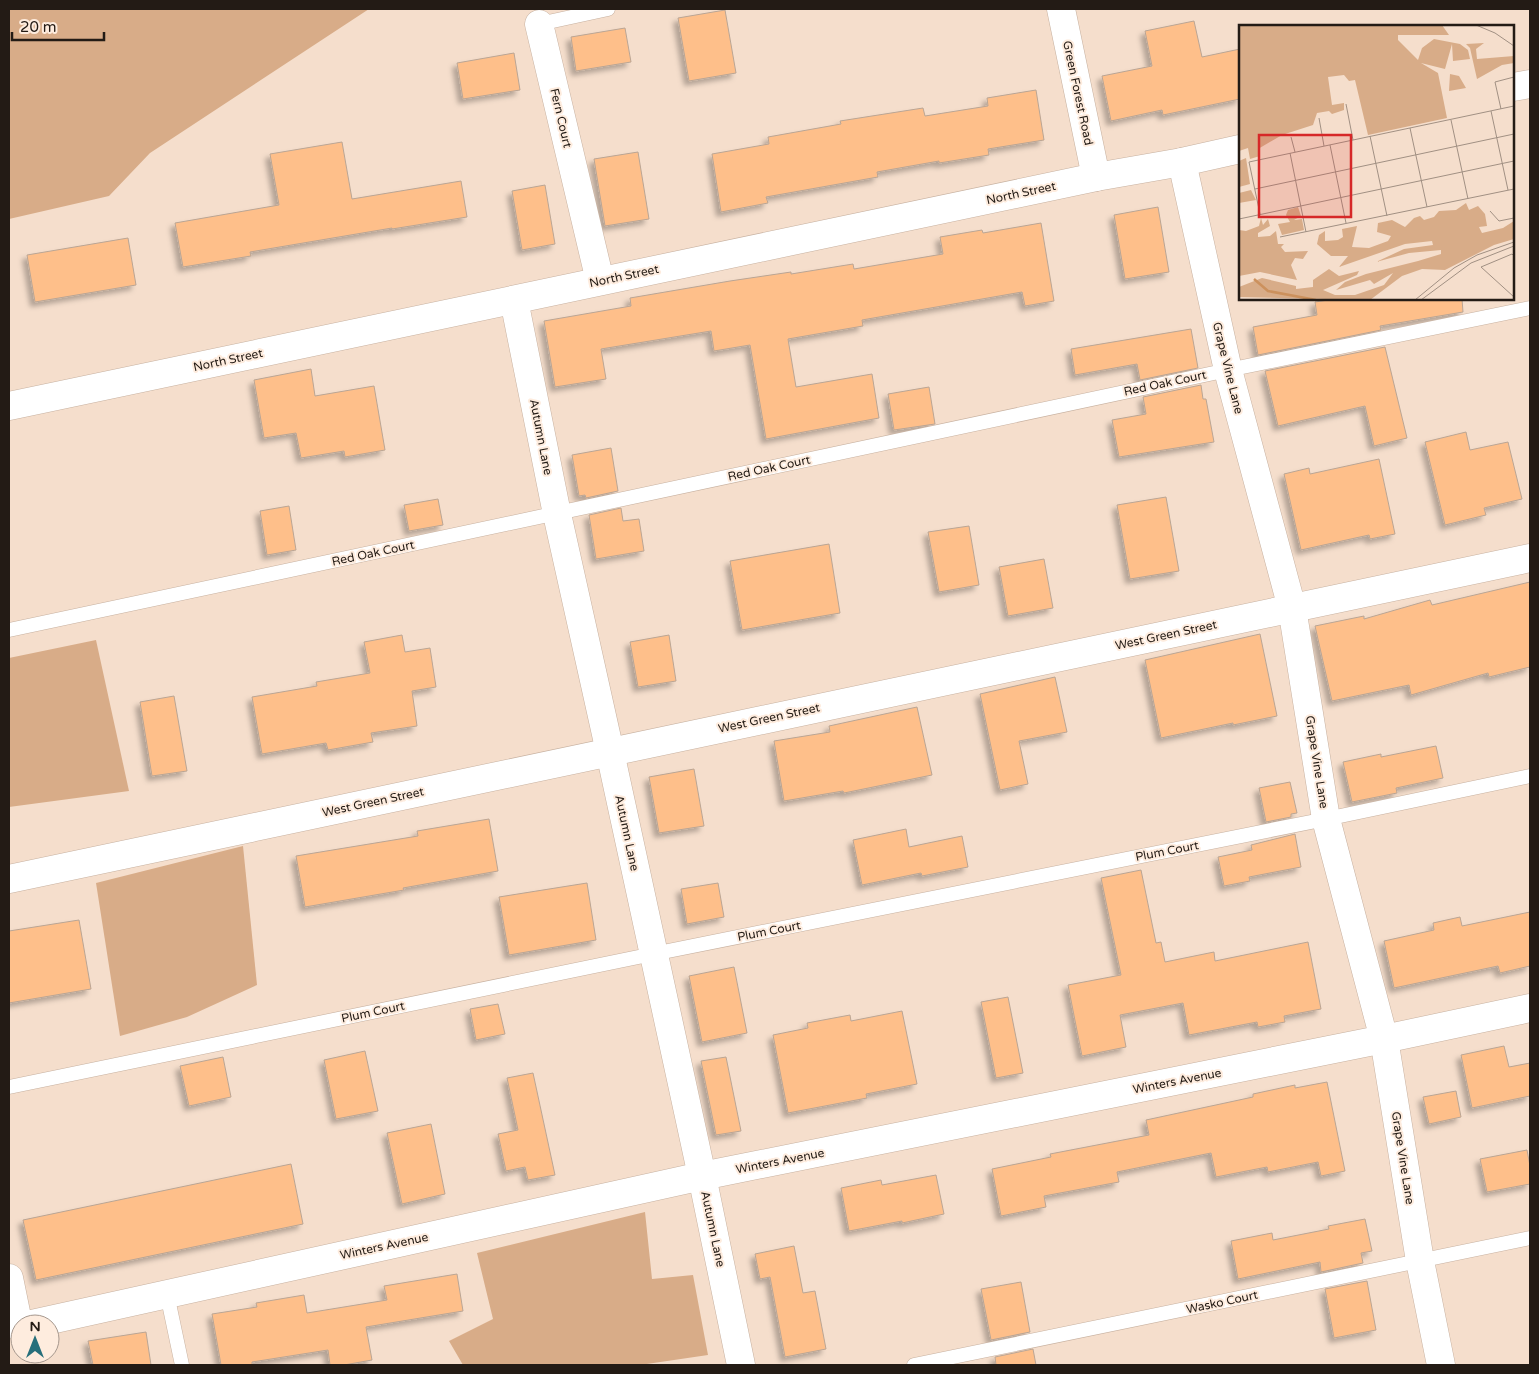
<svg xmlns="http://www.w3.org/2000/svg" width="1539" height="1374" viewBox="0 0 1539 1374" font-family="'Varela Round',sans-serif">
<defs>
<filter id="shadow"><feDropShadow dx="-4.5" dy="4.5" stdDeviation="2.5" flood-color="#0004"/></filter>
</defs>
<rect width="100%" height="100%" fill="#f5decc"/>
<g fill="#d8ac88">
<polygon points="9,9 369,9 150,153 109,196 9,219"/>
<polygon points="96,640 129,791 9,807 9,658"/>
<polygon points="243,846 257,985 187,1017 120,1036 96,883"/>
<polygon points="645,1212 652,1279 693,1275 708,1355 640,1365 463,1365 449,1341 493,1319 477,1253"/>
</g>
<g fill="#febf8a" stroke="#baa594" filter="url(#shadow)">
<polygon points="725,10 736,73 689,81 678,18"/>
<polygon points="1194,21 1202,57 1240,49 1240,99 1163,115 1162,110 1111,121 1102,76 1152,66 1145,31"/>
<polygon points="625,28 631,62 576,71 571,37"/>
<polygon points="514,53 520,90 463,99 457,63"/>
<polygon points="1036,90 1044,140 988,149 989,155 939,163 939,161 877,172 878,177 766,197 768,203 721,212 712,154 769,144 768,137 841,124 840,121 923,108 925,116 988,106 987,98"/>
<polygon points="342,142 352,199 461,181 467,217 392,229 392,228 250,252 251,256 183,267 175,223 279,205 270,154"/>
<polygon points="638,152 649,219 605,226 594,159"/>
<polygon points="545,185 555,244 522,250 512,191"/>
<polygon points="1158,207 1169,272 1125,279 1114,215"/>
<polygon points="1041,223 1054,301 1025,306 1022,292 862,320 863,326 788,339 796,387 872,374 879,418 766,439 750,345 714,351 711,331 601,349 606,379 555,387 544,321 631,306 630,298 730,281 791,272 791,274 853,264 854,269 943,254 940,237 982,230 983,233"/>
<polygon points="128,238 136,285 35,302 27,255"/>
<polygon points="1335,299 1462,299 1463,312 1380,326 1381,330 1258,355 1253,327 1317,315 1315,302"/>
<polygon points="1191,329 1198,368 1140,380 1137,364 1075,375 1071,349"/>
<polygon points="1385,347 1407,438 1374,446 1365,406 1278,426 1265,371"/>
<polygon points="311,369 315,396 374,386 385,450 345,457 344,451 301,458 296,433 264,438 254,380"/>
<polygon points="1201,385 1203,399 1206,399 1214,442 1119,457 1112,420 1146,414 1143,397"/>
<polygon points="929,387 935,424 894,430 888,394"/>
<polygon points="1466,432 1470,450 1508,442 1522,499 1484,508 1486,515 1445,525 1425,442"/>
<polygon points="611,448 618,491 586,498 585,495 579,496 572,455"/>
<polygon points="1379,459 1395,534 1370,539 1369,535 1301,550 1284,474 1309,468 1310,474"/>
<polygon points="1166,497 1179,571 1130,579 1117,505"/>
<polygon points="438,499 443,525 409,531 404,505"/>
<polygon points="289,506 296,550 267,555 260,511"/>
<polygon points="621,508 623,521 639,519 644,551 596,559 589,515"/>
<polygon points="969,526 979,585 939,592 928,532"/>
<polygon points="829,544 840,613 742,630 730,561"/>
<polygon points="1044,559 1053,608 1008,616 999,567"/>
<polygon points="1530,582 1530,667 1489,677 1488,673 1411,695 1409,685 1332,701 1315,626 1364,616 1364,619 1430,600 1432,605"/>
<polygon points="1260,634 1277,716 1233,725 1233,723 1161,738 1145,660"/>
<polygon points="402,635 405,652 430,648 436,687 412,691 417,726 371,733 373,742 328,750 326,743 262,754 252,697 317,686 316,682 370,673 364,642"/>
<polygon points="669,635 676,681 638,687 630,642"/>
<polygon points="1055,677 1067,732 1019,741 1028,784 1000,790 980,694"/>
<polygon points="174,696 187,771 152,776 140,702"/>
<polygon points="917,707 932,775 844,793 843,791 784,801 774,741 830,732 829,726"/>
<polygon points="1436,746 1443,778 1396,788 1397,793 1352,802 1343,762 1381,754 1381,757"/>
<polygon points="694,769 704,826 659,833 649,777"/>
<polygon points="1290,782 1297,813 1291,814 1291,817 1266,822 1259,788"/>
<polygon points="489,819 498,871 403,888 404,890 305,907 296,856 418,836 417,831"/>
<polygon points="906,829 909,847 962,836 968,867 922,876 921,873 862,885 853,840"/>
<polygon points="1295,834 1301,867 1249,877 1250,881 1224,886 1218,857 1252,850 1251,845"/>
<polygon points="1141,870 1156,943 1161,942 1165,962 1214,952 1215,961 1308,942 1321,1009 1284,1016 1285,1022 1258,1027 1257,1022 1189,1035 1183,1003 1120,1015 1126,1047 1082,1056 1068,985 1121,975 1101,878"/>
<polygon points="587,883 596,940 509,955 499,897"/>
<polygon points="718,883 724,917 687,924 681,889"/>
<polygon points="1530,912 1530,966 1500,973 1498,966 1394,988 1384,941 1434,930 1433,923 1460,917 1462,926"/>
<polygon points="79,920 91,989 9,1003 9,931"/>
<polygon points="734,967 747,1033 702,1042 689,976"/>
<polygon points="1008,997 1023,1073 996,1078 981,1002"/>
<polygon points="498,1004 505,1034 476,1040 470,1009"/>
<polygon points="902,1011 917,1084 866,1094 867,1098 788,1113 773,1035 808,1028 807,1023 850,1015 851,1021"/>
<polygon points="1504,1046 1509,1067 1530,1063 1530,1096 1472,1108 1461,1055"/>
<polygon points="365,1051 378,1111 336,1119 324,1060"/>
<polygon points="223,1057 231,1097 189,1106 180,1066"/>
<polygon points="726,1057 741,1131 716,1135 701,1061"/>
<polygon points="533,1073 555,1175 528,1180 525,1167 506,1171 498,1134 518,1130 507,1078"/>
<polygon points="1327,1082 1345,1171 1321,1176 1318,1162 1268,1172 1267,1167 1216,1177 1211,1153 1117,1172 1119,1182 1044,1196 1046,1207 1001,1216 992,1169 1051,1157 1050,1154 1149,1135 1146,1120 1253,1097 1253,1094 1295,1085 1295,1088"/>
<polygon points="1456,1091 1461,1117 1429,1124 1423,1097"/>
<polygon points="431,1124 445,1194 402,1204 387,1133"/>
<polygon points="1527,1150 1530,1166 1530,1184 1487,1192 1480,1159"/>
<polygon points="291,1164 303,1224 36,1280 23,1220"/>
<polygon points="936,1175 944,1214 902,1223 902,1221 849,1231 841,1188 881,1180 882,1185"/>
<polygon points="1365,1219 1372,1251 1361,1253 1363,1263 1321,1272 1320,1262 1238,1279 1231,1241 1272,1233 1273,1240 1329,1229 1328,1226"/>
<polygon points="794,1246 803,1293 815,1291 826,1349 785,1357 770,1277 760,1279 755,1254"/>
<polygon points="457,1274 463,1311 366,1327 372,1360 344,1365 330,1365 328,1350 252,1362 252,1365 221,1365 212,1314 257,1307 256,1303 304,1295 307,1313 387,1300 384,1286"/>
<polygon points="1367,1281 1376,1330 1334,1338 1325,1289"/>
<polygon points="1021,1282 1030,1332 991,1340 981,1289"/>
<polygon points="146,1332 151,1365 93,1365 88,1341"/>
<polygon points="1033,1349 1036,1365 996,1365 995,1357"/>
</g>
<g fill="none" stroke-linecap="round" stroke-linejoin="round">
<g stroke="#c7b1a0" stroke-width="15">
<g id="service">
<polyline points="539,24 608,9"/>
<polyline points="9,630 1228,370 1530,308"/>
<polyline points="9,1087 653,954 1326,819 1530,776"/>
<polyline points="167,1294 182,1365"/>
<polyline points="914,1365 1530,1238"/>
</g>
</g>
<g stroke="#c7b1a0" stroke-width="29">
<g id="minor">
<polyline points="1061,9 1096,177"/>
<polyline points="539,24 600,281"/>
<polyline points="1513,87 1530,84"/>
<polyline points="1182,162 1228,370 1292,608 1326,819 1384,1039 1420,1261 1441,1365"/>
<polyline points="514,300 557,514 610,752 702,1176 741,1365"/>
<polyline points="9,406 1096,177 1182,162 1240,149"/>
<polyline points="9,879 1530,558"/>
<polyline points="9,1278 19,1327"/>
<polyline points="32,1324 702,1176 1384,1039 1530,1008"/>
</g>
</g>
<use href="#service" stroke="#fff" stroke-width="14"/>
<use href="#minor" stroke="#fff" stroke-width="28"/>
</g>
<g text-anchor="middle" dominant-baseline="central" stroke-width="4" stroke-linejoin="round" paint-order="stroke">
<g font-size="12" fill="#231b15" stroke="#feecde">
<text transform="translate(1078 93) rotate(78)">Green Forest Road</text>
<text transform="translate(561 118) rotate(77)">Fern Court</text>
<text transform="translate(1021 193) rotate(-12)">North Street</text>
<text transform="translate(624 276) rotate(-12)">North Street</text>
<text transform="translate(228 360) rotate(-12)">North Street</text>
<text transform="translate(1228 368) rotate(76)">Grape Vine Lane</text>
<text transform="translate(1165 383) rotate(-12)">Red Oak Court</text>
<text transform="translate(541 437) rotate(79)">Autumn Lane</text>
<text transform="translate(769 468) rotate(-12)">Red Oak Court</text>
<text transform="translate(373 553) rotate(-12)">Red Oak Court</text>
<text transform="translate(1166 635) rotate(-12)">West Green Street</text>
<text transform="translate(769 718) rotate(-12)">West Green Street</text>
<text transform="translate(1317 762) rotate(81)">Grape Vine Lane</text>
<text transform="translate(373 802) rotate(-12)">West Green Street</text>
<text transform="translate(627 833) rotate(78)">Autumn Lane</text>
<text transform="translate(1167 851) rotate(-11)">Plum Court</text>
<text transform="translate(769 931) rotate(-11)">Plum Court</text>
<text transform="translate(373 1012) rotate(-12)">Plum Court</text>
<text transform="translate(1177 1081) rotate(-11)">Winters Avenue</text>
<text transform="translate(1403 1158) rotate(81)">Grape Vine Lane</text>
<text transform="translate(780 1161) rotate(-11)">Winters Avenue</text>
<text transform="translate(713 1229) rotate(78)">Autumn Lane</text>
<text transform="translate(384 1246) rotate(-12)">Winters Avenue</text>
<text transform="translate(1222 1302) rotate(-12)">Wasko Court</text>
</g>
</g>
<g transform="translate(1239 25)">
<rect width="275" height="275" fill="#f5decc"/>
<path d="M 0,0 L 203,0 L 210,10 L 159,10 L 159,15 L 179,35 L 183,23 L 195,14 L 221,19 L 229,25 L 231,34 L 214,36 L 213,19 L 206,44 L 182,38 L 199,48 L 208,93 L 129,110 L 116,55 L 110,56 L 105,50 L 89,52 L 93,80 L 105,78 L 105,85 L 93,89 L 90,86 L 78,88 L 74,100 L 43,110 L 19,124 L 21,131 L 11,134 L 9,123 L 0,126 ZM 245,18 L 237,24 L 238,34 L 275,31 L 275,38 L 263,40 L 238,54 L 231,23 L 227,19 ZM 211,49 L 220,51 L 227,63 L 210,66 ZM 7,133 L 11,159 L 0,162 L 0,136 ZM 12,165 L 17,175 L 0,178 L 0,168 ZM 227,178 L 230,185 L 239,181 L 246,189 L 248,201 L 240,202 L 243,208 L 264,203 L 275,196 L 275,214 L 255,220 L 206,245 L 183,244 L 163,251 L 131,275 L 0,272 L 0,262 L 23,253 L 57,261 L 57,264 L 74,262 L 74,255 L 90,244 L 100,251 L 120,246 L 118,250 L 84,265 L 96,270 L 116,270 L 145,260 L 154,248 L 135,259 L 131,255 L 97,265 L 106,257 L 127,249 L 179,236 L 202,229 L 202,225 L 170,228 L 137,237 L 165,224 L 194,220 L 193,216 L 166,219 L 100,242 L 109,231 L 92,231 L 78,219 L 80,210 L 86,206 L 86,216 L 99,215 L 104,212 L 103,204 L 118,201 L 113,222 L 130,223 L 149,216 L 152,211 L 138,207 L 139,198 L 153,195 L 166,202 L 175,193 L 181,191 L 185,195 L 195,192 L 200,186 L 217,185 ZM 59,182 L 62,191 L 55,195 L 63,194 L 65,205 L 43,210 L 39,199 L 51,197 L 47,190 L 49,185 ZM 22,193 L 24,200 L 29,194 L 31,201 L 19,208 L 19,212 L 31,211 L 37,206 L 39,219 L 45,219 L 42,222 L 46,227 L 69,226 L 64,234 L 56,233 L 52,240 L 58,255 L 21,247 L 0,251 L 0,205 L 7,206 L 20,201 Z" fill="#d8ac88"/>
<path fill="none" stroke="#cc915d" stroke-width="2.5" d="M 15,254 L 29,266 L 77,275"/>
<path fill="none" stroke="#a19083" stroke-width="1" d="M 237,0 L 256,8 L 275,21M 107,79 L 114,115M 262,84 L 256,57 L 275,52M 252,86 L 269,165M 80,93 L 85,121M 212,95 L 229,174M 171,103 L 188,182M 131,111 L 148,191M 52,112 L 56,127M 91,120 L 107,198M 51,128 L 67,207M 16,164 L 275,109M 251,186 L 260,196 L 275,193M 21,189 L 10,137 L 275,81M 0,194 L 275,136M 41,212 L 275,164M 275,231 L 273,229 L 242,242 L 275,272M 176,275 L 215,243 L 238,230 L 275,217M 182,275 L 232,238 L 275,221"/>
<path fill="#d62828" fill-opacity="0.15" stroke="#d62828" stroke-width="2.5" d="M 20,110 L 112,110 L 112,192 L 20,192 Z"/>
<rect width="275" height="275" fill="none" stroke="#231b15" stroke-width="2.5"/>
</g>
<rect width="1539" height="1374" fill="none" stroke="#231b15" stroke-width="20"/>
<g transform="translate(35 1339)"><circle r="24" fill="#feecde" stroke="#a6988e"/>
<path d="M0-4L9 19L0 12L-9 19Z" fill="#276f7b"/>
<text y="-8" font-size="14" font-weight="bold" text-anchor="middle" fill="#231b15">N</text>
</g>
<path d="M12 32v8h92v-8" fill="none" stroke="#231b15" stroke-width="2.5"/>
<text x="20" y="32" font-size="15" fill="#231b15" stroke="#feecde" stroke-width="4" paint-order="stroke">20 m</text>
</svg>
